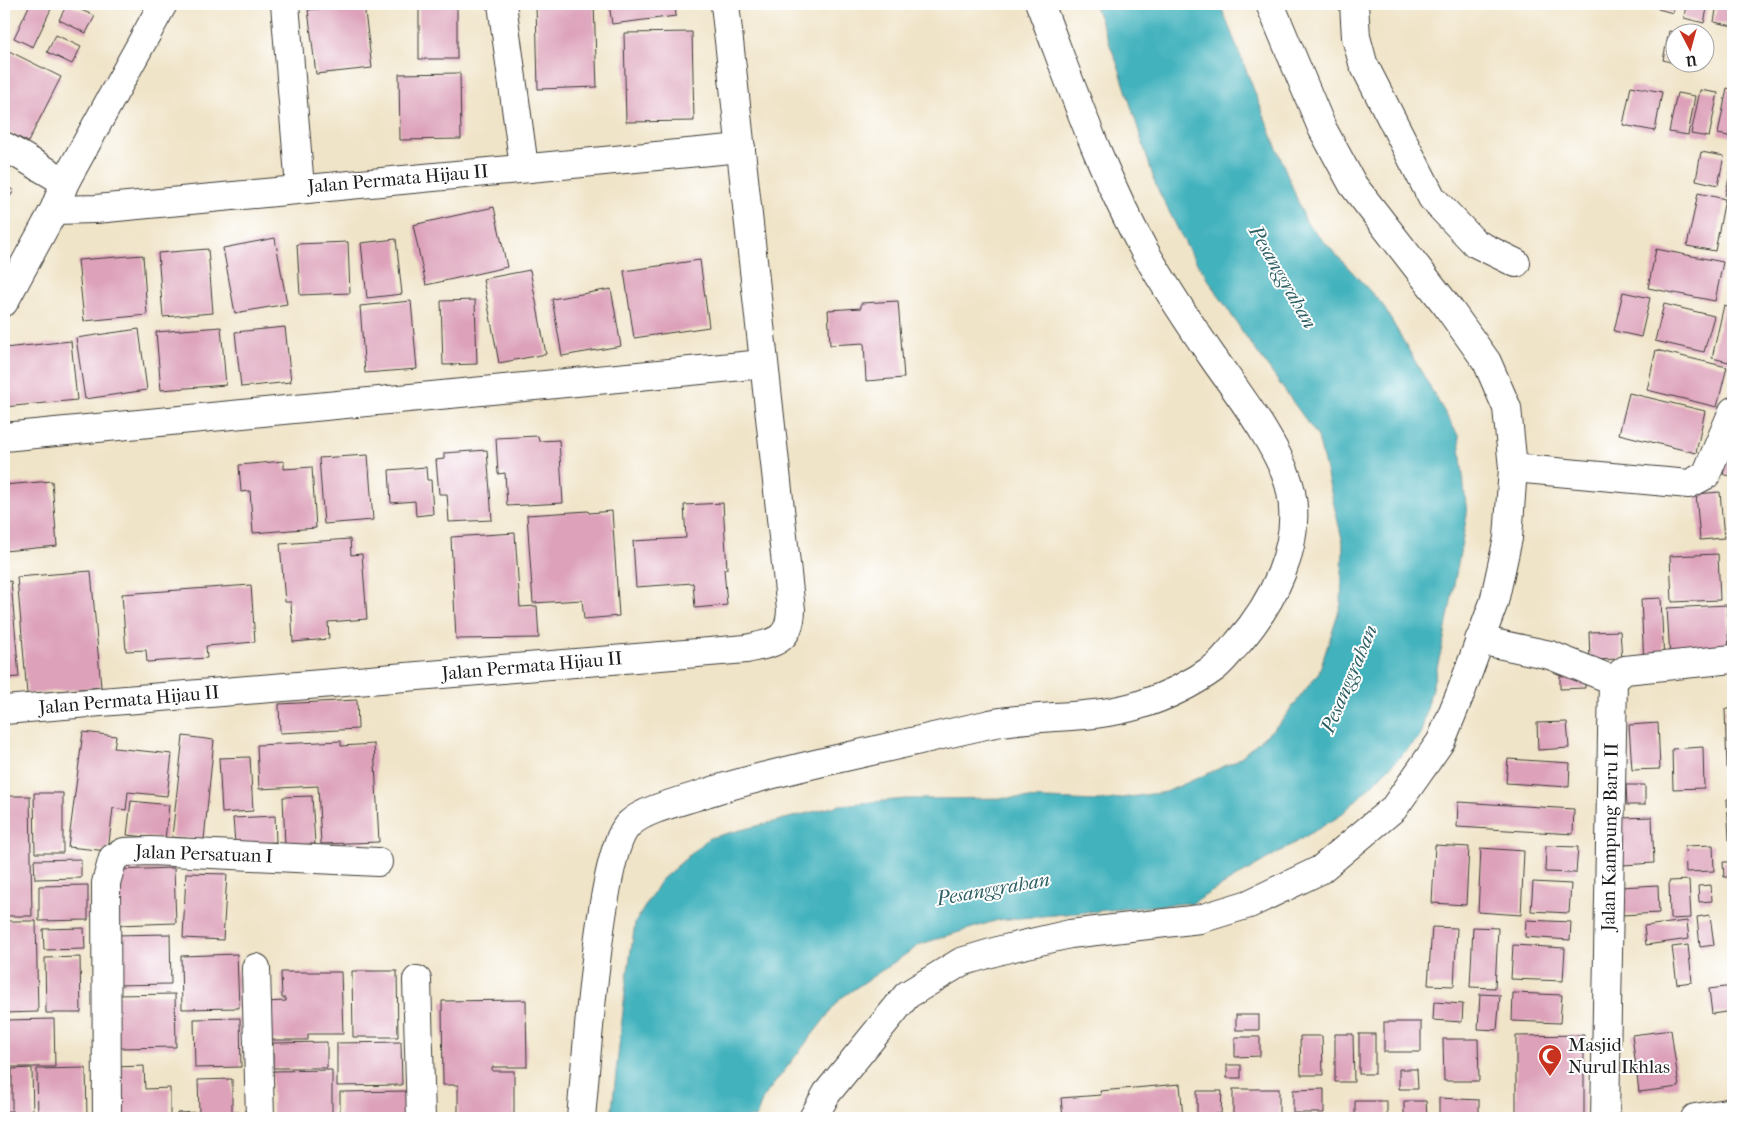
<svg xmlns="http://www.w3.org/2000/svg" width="1737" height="1122" viewBox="0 0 1737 1122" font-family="'IM FELL French Canon',serif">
<rect width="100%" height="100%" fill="#fff"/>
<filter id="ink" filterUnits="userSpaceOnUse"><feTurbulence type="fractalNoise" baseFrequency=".02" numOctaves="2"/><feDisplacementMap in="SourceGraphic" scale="10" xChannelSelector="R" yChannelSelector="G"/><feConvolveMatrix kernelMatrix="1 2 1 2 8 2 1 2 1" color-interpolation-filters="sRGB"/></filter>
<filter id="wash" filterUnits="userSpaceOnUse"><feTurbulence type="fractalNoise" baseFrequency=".0096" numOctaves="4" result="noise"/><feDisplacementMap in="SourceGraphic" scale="20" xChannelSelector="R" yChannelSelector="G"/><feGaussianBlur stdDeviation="1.12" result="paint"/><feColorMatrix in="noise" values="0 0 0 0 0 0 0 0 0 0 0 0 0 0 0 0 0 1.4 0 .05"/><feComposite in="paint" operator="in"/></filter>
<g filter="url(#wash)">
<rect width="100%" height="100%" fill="#f0e4c8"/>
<polygon fill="#43b2bd" stroke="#30676c" points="1094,4 1220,4 1306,222 1382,304 1459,437 1467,515 1444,639 1420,737 1340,816 1189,905 1188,903 998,920 921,944 841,998 763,1098 756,1118 611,1118 626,984 635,923 660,881 709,838 840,805 905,799 1018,798 1100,801 1166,792 1236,761 1280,723 1319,672 1341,604 1343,543 1318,437 1242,331 1188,249 1156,186 1119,68"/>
<g id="blocks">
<g fill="#dda2ba">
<polygon points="30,4 46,4 52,7 33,47 14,38"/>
<polygon points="67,4 95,16 86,33 59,20"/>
<polygon points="364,4 372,68 316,74 308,10"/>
<rect x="419" y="4" width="38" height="55"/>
<polygon points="536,4 594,4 597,87 538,89"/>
<polygon points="609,4 675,4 676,16 612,24"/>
<polygon points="1659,4 1675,4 1673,13 1658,9"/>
<polygon points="1686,4 1708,4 1704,23 1684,18"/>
<polygon points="1717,4 1733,4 1733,26 1714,22"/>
<polygon points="1669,31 1674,32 1674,63 1663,60"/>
<polygon points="692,32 694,121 626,122 624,33"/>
<polygon points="56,35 81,47 72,64 47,52"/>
<polygon points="1704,38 1709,39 1705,55 1704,55"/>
<polygon points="9,51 61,77 28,142 4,130 4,62"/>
<polygon points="1678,62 1704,62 1703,68"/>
<polygon points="460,73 461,139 400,140 399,74"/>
<polygon points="1631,86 1662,92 1655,131 1623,125"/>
<polygon points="1727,88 1733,90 1733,137 1718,134"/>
<polygon points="1700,90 1718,93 1709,137 1691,134"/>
<polygon points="1677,93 1695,96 1688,135 1669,132"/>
<polygon points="1701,152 1724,156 1718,185 1696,180"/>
<polygon points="1731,169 1733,169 1733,198 1725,196"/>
<polygon points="4,184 14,191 4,205"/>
<polygon points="1698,193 1725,199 1715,251 1687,246"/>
<polygon points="494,207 507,267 426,285 413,225"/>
<polygon points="275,238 287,304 235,313 223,248"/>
<polygon points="396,239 402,294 367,298 361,243"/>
<polygon points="348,242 350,293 300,295 297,244"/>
<polygon points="208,249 213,313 163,317 158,253"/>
<polygon points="1656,249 1723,262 1715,301 1648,288"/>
<polygon points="143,255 147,315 84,321 78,260"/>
<polygon points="700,260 709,327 634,338 624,271"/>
<polygon points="530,270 546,354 499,363 483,279"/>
<polygon points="611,289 621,346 562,356 552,299"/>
<polygon points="1623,292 1650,298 1641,337 1614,331"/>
<polygon points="475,300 477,364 443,365 441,301"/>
<polygon points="411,301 417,369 365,373 360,306"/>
<polygon points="898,301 904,378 866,381 864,343 830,345 828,310 861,308 861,303"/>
<polygon points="1664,304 1714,316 1704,352 1655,341"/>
<polygon points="1724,305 1733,308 1733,363 1712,358"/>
<polygon points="221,327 226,385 161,390 156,332"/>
<polygon points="285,327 291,382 241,387 235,332"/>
<polygon points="139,329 147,390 85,399 76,338"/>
<polygon points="71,341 77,400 4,407 4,348"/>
<polygon points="1656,350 1727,367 1717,407 1647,390"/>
<polygon points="1629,393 1705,411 1696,453 1619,434"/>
<polygon points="538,436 539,441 559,440 563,503 507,506 505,473 498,474 496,438"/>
<polygon points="487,450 492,520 449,522 447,494 439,494 436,460 444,459 444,453"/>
<polygon points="368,455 373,520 324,524 319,458"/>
<polygon points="1728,456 1733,458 1733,477 1723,474"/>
<polygon points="284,461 284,469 312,467 316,528 253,533 250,491 241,492 239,465"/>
<polygon points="426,467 427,480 431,480 433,514 416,516 415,501 391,503 389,470"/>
<polygon points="52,481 57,546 4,551 4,485"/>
<polygon points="1720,492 1724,538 1700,540 1696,494"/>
<polygon points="723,503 727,569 724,569 727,605 695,608 693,583 636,587 633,541 686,538 684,505"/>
<polygon points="588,511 589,513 612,511 619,616 584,619 582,600 533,603 527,515"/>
<polygon points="515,533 520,607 537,606 539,638 456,639 451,537"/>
<polygon points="350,539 351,555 362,554 367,619 328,622 329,639 293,642 291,602 285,602 280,544"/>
<polygon points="1718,554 1720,600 1672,602 1670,556"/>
<polygon points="91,571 101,687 27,694 17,577"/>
<polygon points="11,581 19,677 4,678 4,582"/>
<polygon points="251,585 255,642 206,646 207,658 147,662 146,650 126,651 122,594"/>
<polygon points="1661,598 1664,663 1644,664 1641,599"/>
<polygon points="1727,605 1729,654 1670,657 1667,608"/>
<polygon points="1620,631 1622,659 1590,660 1589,632"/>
<polygon points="1585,674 1585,688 1560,689 1560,676"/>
<polygon points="357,700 358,729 280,733 279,704"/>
<polygon points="1725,709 1733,709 1733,768 1727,768"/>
<polygon points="1567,722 1569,748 1538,750 1537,723"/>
<polygon points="1658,723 1660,769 1632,770 1629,725"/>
<polygon points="83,732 116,736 114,748 172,754 167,796 128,792 126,810 113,808 108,851 68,847"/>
<polygon points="183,736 214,740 204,840 172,837"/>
<polygon points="341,741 341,746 374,744 379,842 321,844 318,786 259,789 257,745"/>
<polygon points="1703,747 1704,788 1673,789 1672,749"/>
<polygon points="250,757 253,811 222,813 219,758"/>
<polygon points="1508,759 1570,763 1569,787 1506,783"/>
<polygon points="1626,785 1645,785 1645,805 1627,805"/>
<polygon points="34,793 63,793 63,853 35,853"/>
<polygon points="4,796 30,796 32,916 4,916"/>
<polygon points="312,796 315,844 285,845 283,797"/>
<polygon points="1733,798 1733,839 1729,840 1727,799"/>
<polygon points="131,801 169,805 165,839 127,835"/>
<polygon points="1458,802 1574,809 1573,834 1457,827"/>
<polygon points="275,816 276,842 235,844 233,818"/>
<polygon points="1652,817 1654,863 1623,865 1621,818"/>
<polygon points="1435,845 1469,847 1466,905 1432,903"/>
<polygon points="1713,845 1714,871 1686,872 1685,846"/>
<polygon points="1546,846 1578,847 1576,873 1545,872"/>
<polygon points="1481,848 1524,851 1521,915 1478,912"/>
<polygon points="81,859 81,878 35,879 34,860"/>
<polygon points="1723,862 1733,862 1733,877 1724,877"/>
<polygon points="174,868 176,923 117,925 116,870"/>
<polygon points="186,873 227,874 223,940 183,938"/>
<polygon points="1689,880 1691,918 1670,919 1669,881"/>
<polygon points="1533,882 1571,884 1569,913 1531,911"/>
<polygon points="88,885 88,920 39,921 39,886"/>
<polygon points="1658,885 1659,913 1622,915 1621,887"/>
<polygon points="1711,885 1712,901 1699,902 1698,886"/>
<polygon points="1710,915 1714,945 1700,947 1697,917"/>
<polygon points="1730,919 1733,919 1733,954 1731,954"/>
<polygon points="1526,920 1571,922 1570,940 1525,937"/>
<polygon points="4,921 36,921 38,1012 4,1013"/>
<polygon points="1687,921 1689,939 1646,945 1644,926"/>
<polygon points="1432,927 1457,928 1454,986 1428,985"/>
<polygon points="1473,927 1498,928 1495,988 1470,987"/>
<polygon points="84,928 85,949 44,950 43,929"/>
<polygon points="170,934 171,984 114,985 113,935"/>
<polygon points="1513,945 1565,948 1563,981 1511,979"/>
<polygon points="1688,945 1692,982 1677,984 1672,947"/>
<polygon points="237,954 239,1008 182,1009 181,956"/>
<polygon points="80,957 81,1013 46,1013 45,958"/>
<polygon points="352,971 397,971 398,1037 353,1037"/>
<polygon points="281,972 341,972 343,1034 308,1034 308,1040 265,1040 265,1002 286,1001 286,998 282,998"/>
<polygon points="1733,986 1733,1011 1712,1014 1709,989"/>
<polygon points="1513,993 1562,995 1560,1023 1512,1021"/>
<polygon points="175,994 176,1047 117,1048 116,995"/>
<polygon points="1480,994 1500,995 1497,1030 1478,1029"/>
<polygon points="526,1000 527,1067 492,1067 492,1071 514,1071 514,1118 458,1118 458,1085 443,1085 442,1001"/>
<polygon points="1434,1002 1463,1004 1462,1022 1433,1020"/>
<rect x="1236" y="1015" width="23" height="15"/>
<polygon points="240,1018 241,1067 195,1068 194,1019"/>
<polygon points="54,1019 55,1067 4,1067 4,1020"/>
<rect x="1384" y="1022" width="37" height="30"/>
<polygon points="1671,1030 1679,1087 1639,1092 1632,1035"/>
<polygon points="1335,1034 1353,1034 1354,1082 1335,1082"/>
<rect x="1359" y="1034" width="16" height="40"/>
<polygon points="1584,1035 1584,1118 1516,1118 1516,1036"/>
<polygon points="1300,1036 1322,1036 1323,1075 1301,1075"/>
<polygon points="1235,1037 1260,1037 1260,1056 1235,1057"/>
<polygon points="1443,1039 1478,1039 1479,1081 1444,1081"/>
<polygon points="327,1042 327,1068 273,1068 273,1043"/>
<polygon points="401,1042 402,1085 337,1086 337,1043"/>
<rect x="1227" y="1065" width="14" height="13"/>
<polygon points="144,1066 145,1089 170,1088 170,1118 113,1118 114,1067"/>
<polygon points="32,1068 33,1118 4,1118 4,1111 12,1111 12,1069"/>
<polygon points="86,1068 87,1118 38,1118 37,1069"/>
<polygon points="1399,1069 1417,1069 1418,1089 1399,1089"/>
<polygon points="332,1070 332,1118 272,1118 272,1071"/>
<polygon points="232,1079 232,1112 237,1112 237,1118 177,1118 177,1113 199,1112 198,1080"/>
<polygon points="1180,1084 1183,1118 1063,1118 1061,1098 1101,1095 1100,1091"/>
<rect x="1233" y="1089" width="46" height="29"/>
<polygon points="1324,1089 1324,1113 1293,1113 1293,1090"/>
<polygon points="407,1091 407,1118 340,1118 340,1092"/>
<polygon points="1197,1091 1222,1091 1221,1114 1197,1114"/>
<polygon points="1439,1098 1479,1100 1479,1118 1439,1118"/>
<rect x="1355" y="1101" width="32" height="17"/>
<polygon points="1404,1101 1426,1101 1427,1116 1404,1117"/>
</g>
</g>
</g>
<g filter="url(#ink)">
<use href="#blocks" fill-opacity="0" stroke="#3c3a36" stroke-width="1"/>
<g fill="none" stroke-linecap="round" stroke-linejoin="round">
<g stroke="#3c3a36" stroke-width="30">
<g id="minor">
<polyline points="285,4 300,188"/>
<polyline points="502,4 524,167"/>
<polyline points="1354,4 1356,37 1363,63 1432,198 1475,243 1516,263"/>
<polyline points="4,146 65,182"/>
<polyline points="54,210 96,209 741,148"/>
<polyline points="4,302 54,210 65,182 163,4"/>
<polyline points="4,437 763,364"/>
<polyline points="1513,468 1689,484 1706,475 1733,411"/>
<polyline points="1479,640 1550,655 1613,680"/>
<path d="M 4,710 L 746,649 C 773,643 790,642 791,610 L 725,4"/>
<polyline points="256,968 260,1118"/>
<polyline points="417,980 421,1118"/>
<polyline points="107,1118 106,883 113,858 124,852 151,851 378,862"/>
<path d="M 581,1118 C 586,1067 599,852 629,824 C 646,808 684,801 706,793 C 743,781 781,772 819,763 C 876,750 933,737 990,724 C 1039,714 1091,720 1139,705 C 1165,697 1192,684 1214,668 C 1223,661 1229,652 1237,644 C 1272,604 1302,547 1291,492 C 1283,452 1240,396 1216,362 C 1191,326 1166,288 1144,250 C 1101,172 1072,87 1040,4"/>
<polyline points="813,1118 827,1093 907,995 961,962 1001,950 1070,934 1200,919 1249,904 1320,870 1394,808 1441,741 1461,692 1494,602 1508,538 1513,468 1507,408 1487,362 1447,306 1353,185 1322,128 1270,4"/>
<polyline points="1605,1118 1613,680 1625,670 1733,659"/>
<polyline points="1695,1118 1733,1112"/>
</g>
</g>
<use href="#minor" stroke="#fff" stroke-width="28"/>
</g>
</g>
<defs>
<g id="mosque-pin" transform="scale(1.25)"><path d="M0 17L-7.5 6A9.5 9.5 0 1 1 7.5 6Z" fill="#c8321e" stroke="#fff"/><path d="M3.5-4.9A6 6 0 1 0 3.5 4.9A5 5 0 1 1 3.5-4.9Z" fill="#fff"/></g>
</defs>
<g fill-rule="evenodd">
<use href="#mosque-pin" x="1550" y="1056"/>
</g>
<g text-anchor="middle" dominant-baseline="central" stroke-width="4" stroke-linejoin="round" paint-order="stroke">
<g font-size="19" fill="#1c1c1c" stroke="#fff">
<text transform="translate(398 179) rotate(-5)">Jalan Permata Hijau II</text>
<text transform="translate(532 666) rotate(-5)">Jalan Permata Hijau II</text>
<text transform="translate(129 700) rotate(-5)">Jalan Permata Hijau II</text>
<text transform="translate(1610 837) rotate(-89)">Jalan Kampung Baru II</text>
<text transform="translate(204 854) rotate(2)">Jalan Persatuan I</text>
</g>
<g font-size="19" fill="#1c1c1c" stroke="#fff" text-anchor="start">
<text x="1568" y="1045">Masjid<tspan x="1568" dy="22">Nurul Ikhlas</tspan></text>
</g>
<g font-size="20" font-style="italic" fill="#2e6064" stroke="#fff">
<text transform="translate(1283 277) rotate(60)">Pesanggrahan</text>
<text transform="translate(1349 679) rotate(-67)">Pesanggrahan</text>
<text transform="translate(993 889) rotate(-10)">Pesanggrahan</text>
</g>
</g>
<rect width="1737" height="1122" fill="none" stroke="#fff" stroke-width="20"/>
<g transform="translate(1690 48) rotate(174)"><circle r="24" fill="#ffffff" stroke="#a4a4a4"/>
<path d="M0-4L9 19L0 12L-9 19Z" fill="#c8321e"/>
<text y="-8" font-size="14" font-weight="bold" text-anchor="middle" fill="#1c1c1c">U</text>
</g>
</svg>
